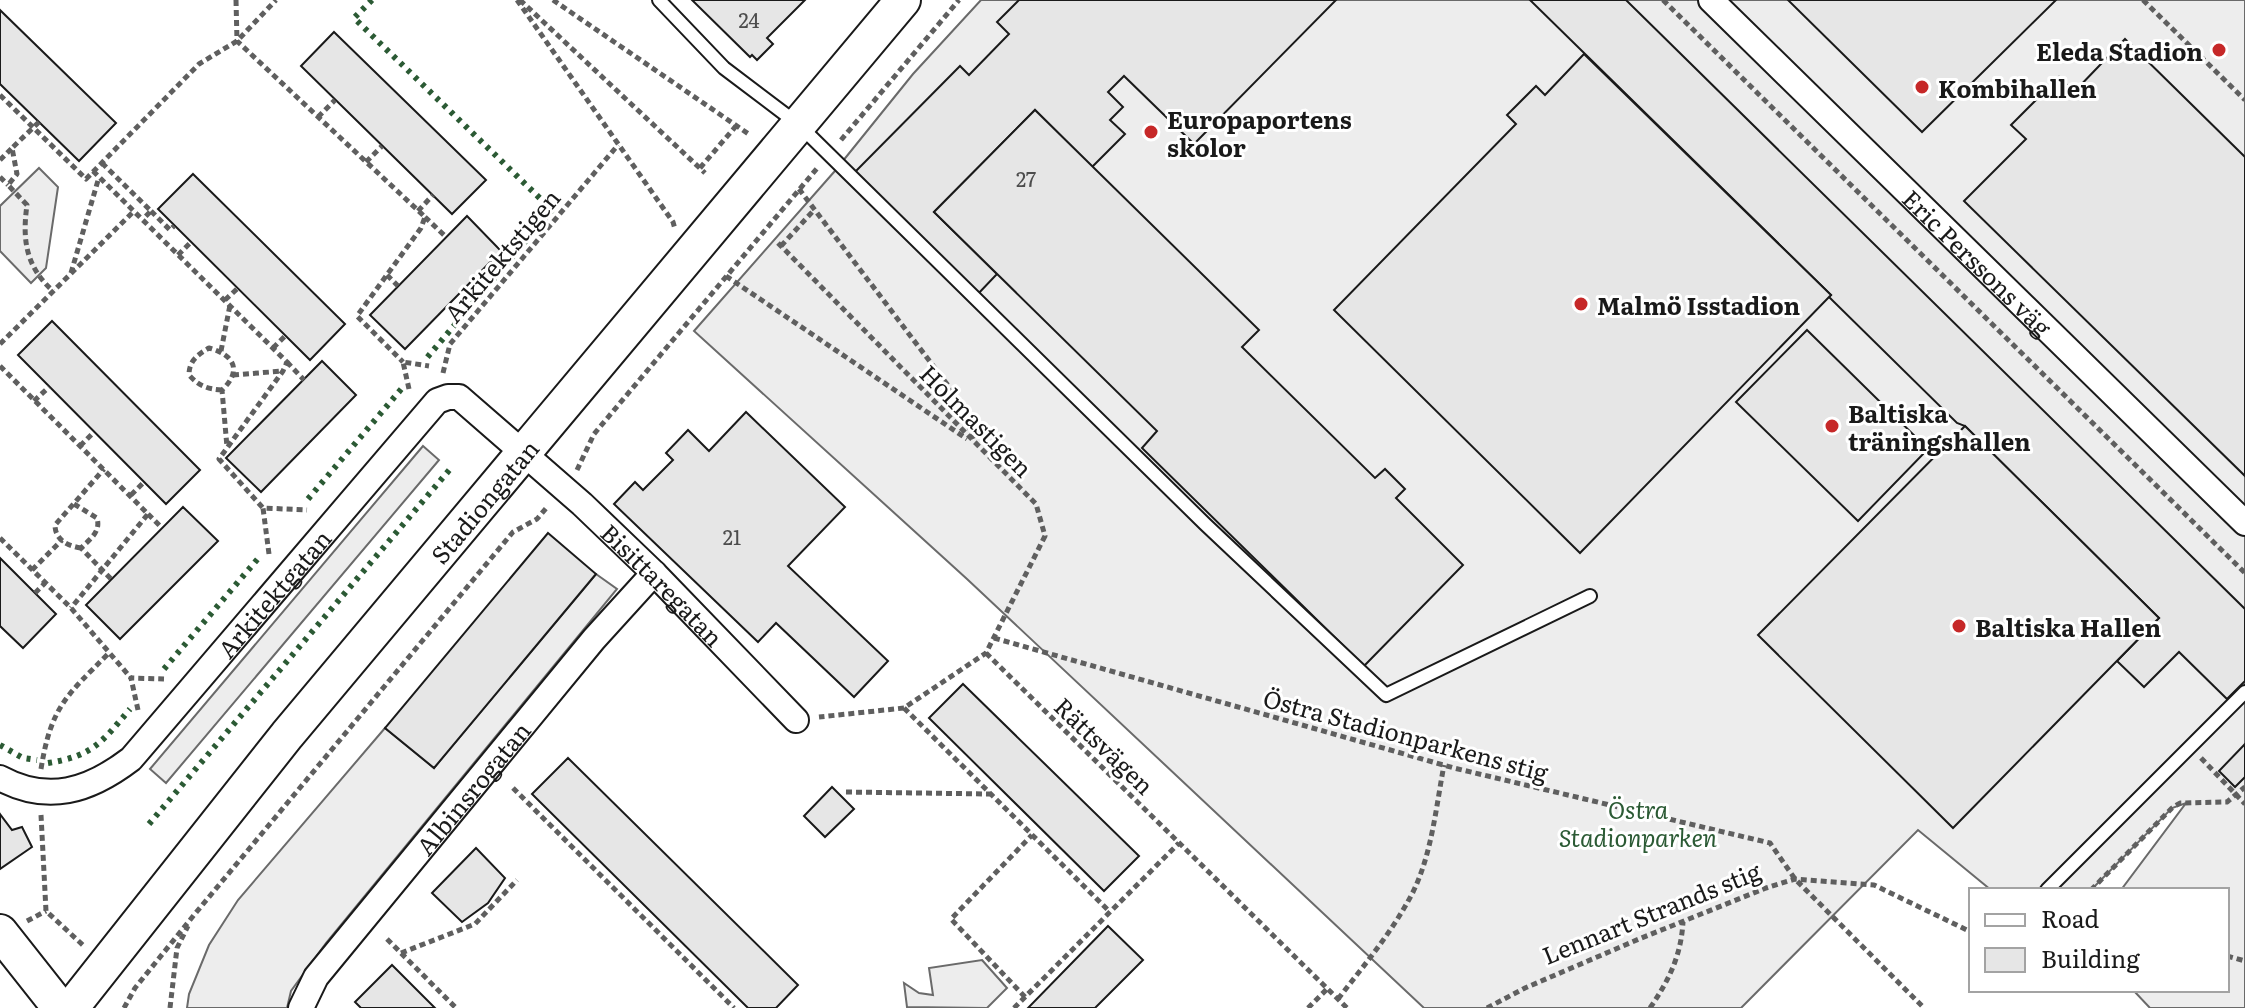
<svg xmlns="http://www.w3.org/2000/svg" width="2245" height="1008" viewBox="0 0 2245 1008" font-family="Literata,serif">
<rect width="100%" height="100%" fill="#fff"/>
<g fill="#ededed" stroke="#6a6a6a" stroke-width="2">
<polygon points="981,0 2245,0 2245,1008 2150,1008 2133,990 2227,990 2227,890 2121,890 2186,803 2172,808 2091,890 1991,890 1918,830 1741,1008 1424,1008 967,579 694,331 834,172 913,74"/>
<polygon points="39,168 58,187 46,268 31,283 0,251 0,206"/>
<polygon points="423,446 439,460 166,783 150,769"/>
<polygon points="596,574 617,589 326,943 291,991 287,1008 187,1008 189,994 209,945 238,900 385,728 434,768"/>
<polygon points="982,960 1007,988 987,1008 907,1007 904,983 919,993 933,995 929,968"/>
</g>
<g fill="#e6e6e6" stroke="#1a1a1a" stroke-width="2">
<polygon points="692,0 805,0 767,38 773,44 757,60 752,55 750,57"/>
<polygon points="1019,0 1336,0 1194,144 1124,76 1108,92 1123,107 1110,120 1125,134 1092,167 1035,110 934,212 997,274 976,296 853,174 960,66 969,75 1009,34 997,22"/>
<polygon points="1530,0 1626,0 2245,609 2245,681 2227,699 2179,652 2144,687 2117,661 2159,618 1965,426 1957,423 1829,297 1831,295"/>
<polygon points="1788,0 2056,0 1922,132"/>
<polygon points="0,10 116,123 79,161 0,84"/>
<polygon points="334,32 486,180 452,214 301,66"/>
<polygon points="2125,39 2245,157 2245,476 1964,201 2026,139 2011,125 2059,77 2074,92"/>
<polygon points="1584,54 1831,295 1580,553 1334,310 1516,124 1507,115 1536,86 1545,95"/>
<polygon points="1035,110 1259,330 1242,347 1375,478 1385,469 1405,489 1396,498 1463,565 1364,666 1142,448 1157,431 934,212"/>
<polygon points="193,174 345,324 310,360 158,209"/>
<polygon points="467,216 501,251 405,349 370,315"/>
<polygon points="52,321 200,470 166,504 18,355"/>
<polygon points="1807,330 1928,449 1858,521 1736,402"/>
<polygon points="322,361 356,395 261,492 226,458"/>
<polygon points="746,412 845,507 788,566 888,661 854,697 776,623 758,642 614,504 635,482 643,490 673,460 666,453 688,430 709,451"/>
<polygon points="1965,426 2159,618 1953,828 1758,635"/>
<polygon points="183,507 218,541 120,639 86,605"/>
<polygon points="548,533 596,574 434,768 385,728"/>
<polygon points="0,558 56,614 23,648 0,626"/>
<polygon points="963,684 1139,856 1104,891 929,718"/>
<polygon points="2245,744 2245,777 2235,787 2219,771"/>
<polygon points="568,758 798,985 776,1008 748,1008 532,794"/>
<polygon points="832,787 854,809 825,837 804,816"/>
<polygon points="0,814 12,830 22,827 32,847 0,869"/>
<polygon points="476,848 505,878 488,903 462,922 432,893"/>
<polygon points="1108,926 1143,960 1095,1008 1028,1008"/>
<polygon points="392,965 435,1008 361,1008 355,1002"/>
</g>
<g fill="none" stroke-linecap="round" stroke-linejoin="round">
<g stroke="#1a1a1a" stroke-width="16">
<g id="service">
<polyline points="659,0 724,68 798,124 1205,524 1386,695 1590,596"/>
<polyline points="2047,890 2245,692"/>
</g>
</g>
<g stroke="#1a1a1a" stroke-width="28">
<g id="minor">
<path id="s1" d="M 1711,0 L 2245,523"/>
<path id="s2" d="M 0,778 C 48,804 89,791 131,759 L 437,401 L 448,397 L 459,397 L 582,504 L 654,573 L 796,720"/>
<path id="s3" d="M 301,1008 L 316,977 L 594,639 L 654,573"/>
</g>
</g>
<g stroke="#1a1a1a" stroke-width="38">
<g id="secondary">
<polyline points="0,932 60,1008"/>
<path id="s4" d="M 71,1008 L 287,735 L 903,0"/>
</g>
</g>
<g stroke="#5f5f5f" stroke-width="5" stroke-dasharray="6 4" stroke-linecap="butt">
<polyline points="236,0 237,41 425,217 421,228 357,316 403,362"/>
<polyline points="517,0 673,222 675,229"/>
<polyline points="520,0 705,173"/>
<polyline points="553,0 750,135"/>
<polyline points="1663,0 2245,573"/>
<polyline points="2143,0 2245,100"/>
<polyline points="0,95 86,179 199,64 237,41 276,0"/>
<polyline points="318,117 335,100"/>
<path d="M 39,122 L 12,148 L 17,174 L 8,185 L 27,205 C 22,240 26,267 53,291"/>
<polyline points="841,140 959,0"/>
<polyline points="0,160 12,148"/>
<polyline points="366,162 382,146"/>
<polyline points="102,163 151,211 143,219"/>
<polyline points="700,168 736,126"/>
<polyline points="93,171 287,362 283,371 219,459 263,508"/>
<polyline points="0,177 8,185"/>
<polyline points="799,189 953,392 975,440"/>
<polyline points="151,211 170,230 174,226"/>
<polyline points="418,211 433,195"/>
<polyline points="425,217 446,237"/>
<polyline points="778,243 1036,504 1045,536 986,653 904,708 819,717"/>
<polyline points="781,246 814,210"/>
<polyline points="178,255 191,242"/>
<polyline points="71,273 99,177"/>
<polyline points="387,275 398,286"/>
<polyline points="726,276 967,439"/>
<polyline points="225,300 238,288"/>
<polyline points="0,344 134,211"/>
<polyline points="273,348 285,336"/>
<polyline points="221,351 230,305"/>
<polyline points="287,362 304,380"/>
<polyline points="0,366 148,514 71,608"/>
<polyline points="443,373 450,344 618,145"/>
<polyline points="233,375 283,371"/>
<polyline points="409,389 403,362 429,366"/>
<path d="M 222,390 C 207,389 199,386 189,375 C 189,361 197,355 209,348 C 235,355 242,371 222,390 L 227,447"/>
<polyline points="34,401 49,387"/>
<polyline points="80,446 94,432"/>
<polyline points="577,470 594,434 819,166"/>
<polyline points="131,495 144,482"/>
<path d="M 74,504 L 97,518 C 101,532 90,539 81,548 L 111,579"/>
<polyline points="148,514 162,528"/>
<polyline points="0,538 71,608 131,678"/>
<path d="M 81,548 C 68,546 55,540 55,525 L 104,469"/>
<polyline points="269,554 263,508 307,510"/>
<polyline points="32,570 62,540"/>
<polyline points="35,593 45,583"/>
<polyline points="994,638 1454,768 1770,843 1795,879 1924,1008"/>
<polyline points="986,653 1347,1008"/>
<polyline points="904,708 1110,912"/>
<polyline points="138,710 131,678 164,679"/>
<polyline points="2201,758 2245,804"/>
<path d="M 41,769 C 51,707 66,696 109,653"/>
<polyline points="513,788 734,1008"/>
<polyline points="846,792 990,794"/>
<polyline points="41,815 46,911 85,947"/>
<polyline points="2091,890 2172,808 2180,803 2227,802 2245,787"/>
<polyline points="27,921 46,911"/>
<polyline points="387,939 456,1008"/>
<polyline points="401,953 475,924 517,880"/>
<polyline points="2227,956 2245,961"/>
<polyline points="1025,997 951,919 1032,835"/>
<path d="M 1338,999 C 1365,964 1393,931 1413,892 C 1432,853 1436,807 1444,765"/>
<polyline points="124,1008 135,988 194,915 513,532 537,519 548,506"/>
<polyline points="170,1008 177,948 188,926"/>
<polyline points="1014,1008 1179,843"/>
<polyline points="1308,1008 1328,988"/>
<polyline points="1487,1008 1525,988 1639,939 1766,888 1795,879 1874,885 1971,932"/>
<path d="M 1650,1008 C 1669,980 1681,956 1683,922"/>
</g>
<use href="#service" stroke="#fff" stroke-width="12"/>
<use href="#minor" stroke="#fff" stroke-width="24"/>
<use href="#secondary" stroke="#fff" stroke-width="34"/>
<g stroke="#2b5a34" stroke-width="6" stroke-dasharray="4 6" stroke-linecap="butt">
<polyline points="372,0 354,18 552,210 425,360"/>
<polyline points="308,499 403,387"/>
<polyline points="164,669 261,555"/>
<polyline points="0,745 23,758 37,760"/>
<path d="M 48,763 C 93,756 102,742 130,709"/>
<polyline points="149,824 451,468"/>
</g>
</g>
<g fill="#c62828" stroke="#fff" stroke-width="3">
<circle cx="2219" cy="50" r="8"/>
<circle cx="1922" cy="87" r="8"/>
<circle cx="1151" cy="132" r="8"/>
<circle cx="1581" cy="304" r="8"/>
<circle cx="1832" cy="426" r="8"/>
<circle cx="1959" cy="626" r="8"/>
</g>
<g text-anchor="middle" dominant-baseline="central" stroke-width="6" stroke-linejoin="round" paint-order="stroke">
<g font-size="20" fill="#4d4d4d">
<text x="749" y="19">24</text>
<text x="1026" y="178">27</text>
<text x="732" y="536">21</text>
</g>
<g font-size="24" font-weight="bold" fill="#1a1a1a" stroke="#fff" text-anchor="start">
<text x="2203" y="50" text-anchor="end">Eleda Stadion</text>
<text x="1938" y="87">Kombihallen</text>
<text x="1167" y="118">Europaportens<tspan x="1167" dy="28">skolor</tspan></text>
<text x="1597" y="304">Malmö Isstadion</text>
<text x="1848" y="412">Baltiska<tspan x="1848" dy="28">träningshallen</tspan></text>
<text x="1975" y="626">Baltiska Hallen</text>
</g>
<g font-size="24" fill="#1a1a1a" stroke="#fff">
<text transform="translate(501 255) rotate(-50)">Arkitektstigen</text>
<text stroke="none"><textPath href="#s1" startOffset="374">Eric Perssons väg</textPath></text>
<text transform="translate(977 420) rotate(45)">Holmastigen</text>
<text stroke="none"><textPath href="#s4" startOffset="654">Stadiongatan</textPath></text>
<text stroke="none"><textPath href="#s2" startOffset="912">Bisittaregatan</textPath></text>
<text stroke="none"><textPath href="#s2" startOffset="360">Arkitektgatan</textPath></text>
<text transform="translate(1406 734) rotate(15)">Östra Stadionparkens stig</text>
<text transform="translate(1105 745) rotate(44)">Rättsvägen</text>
<text stroke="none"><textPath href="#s3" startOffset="280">Albinsrogatan</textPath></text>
<text transform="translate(1651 912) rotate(-22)">Lennart Strands stig</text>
</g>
<g font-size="24" font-style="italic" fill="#2b5a34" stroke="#fff">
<text x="1638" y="808">Östra<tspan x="1638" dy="28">Stadionparken</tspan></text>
</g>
</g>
<rect x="1969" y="888" width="260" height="104" fill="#ffffff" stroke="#a3a3a3" stroke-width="2"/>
<rect x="1985" y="914" width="40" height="12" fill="#ffffff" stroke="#a3a3a3" stroke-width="2"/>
<text x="2041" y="928" font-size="24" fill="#1a1a1a">Road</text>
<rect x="1985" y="948" width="40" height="24" fill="#e6e6e6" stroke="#a3a3a3" stroke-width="2"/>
<text x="2041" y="968" font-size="24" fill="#1a1a1a">Building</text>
</svg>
